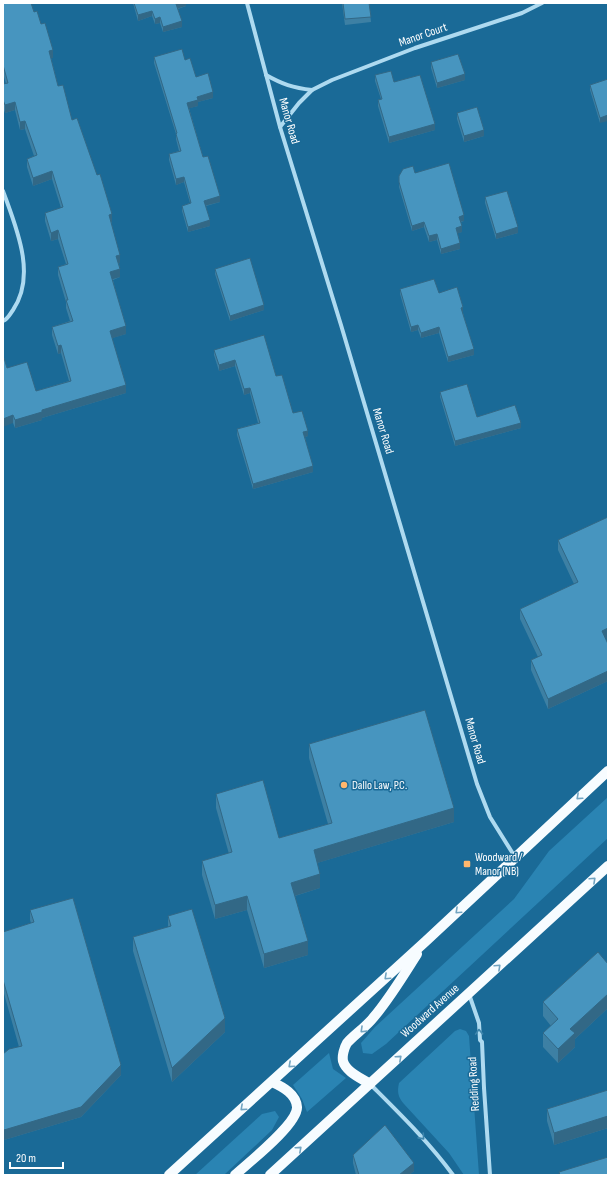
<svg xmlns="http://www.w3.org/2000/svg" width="611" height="1178" viewBox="0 0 611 1178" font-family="'Sofia Sans Condensed',sans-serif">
<rect width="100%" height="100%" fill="#1a6a97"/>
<g fill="#2a84b3">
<polygon points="608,797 608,838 386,1044 372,1054 363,1053 361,1043 375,1027 514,899 549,851"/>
<path d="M 460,1029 L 466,1031 L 469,1036 L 479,1175 L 464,1175 L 449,1153 L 404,1104 C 398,1097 397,1092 399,1083 L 455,1031 Z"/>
<polygon points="329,1053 333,1069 346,1078 307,1112 302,1099 293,1085"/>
<polygon points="275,1111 279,1117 272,1130 224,1175 195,1175 262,1114"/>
</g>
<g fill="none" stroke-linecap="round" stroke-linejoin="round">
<g stroke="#aedaf0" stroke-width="4">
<polyline points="247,3 280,127 341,325 477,784 490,817 515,857"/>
<path d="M 266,75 C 282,84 293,88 312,90"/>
<polyline points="280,127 299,103 312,90 332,80 415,48 522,13 542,3"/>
<path d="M 3,191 C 16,227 37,275 13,310 C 10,314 8,319 3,321"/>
<polyline points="469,994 479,1023 480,1040 482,1042 484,1088 490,1175"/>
<path d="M 370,1084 C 399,1113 429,1142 453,1175"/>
</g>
<g stroke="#f7fcff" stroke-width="10">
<path d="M 370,1084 C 361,1078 346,1072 343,1061 C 342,1056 344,1048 347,1043 C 354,1035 366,1027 373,1018 C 390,998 403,976 417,954"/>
<polyline points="169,1175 426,941 608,771"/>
<path d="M 235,1175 C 248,1163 298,1124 297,1107 C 296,1094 283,1087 272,1082"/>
<polyline points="270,1175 608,866"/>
</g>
</g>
<g fill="#3d80a4">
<polygon points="3,3 34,12 41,24 53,58 51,58 58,86 72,120 112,222 111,223 120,263 119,263 120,277 113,280 126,334 112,338 126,393 42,418 42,420 15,428 13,423 7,368 36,391 69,381 61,353 58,354 52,335 52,327 70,321 66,308 66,302 58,275 58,267 66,264 58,239 51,241 45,221 45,213 61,208 52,179 33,186 27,167 27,159 34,156 25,129 20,130 15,110 5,113 3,108 3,84 6,84 3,73"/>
<polygon points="133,3 186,3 186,6 178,9 182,27 163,32 160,23 155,24 152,16 138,21"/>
<polygon points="342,3 369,3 371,22 345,25"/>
<polygon points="154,57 185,60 196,77 213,98 198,102 198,106 189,108 203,157 220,202 206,206 210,226 188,232 182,211 182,206 190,203 184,182 176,185 169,160 169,154 179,151 176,139 176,134 154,63"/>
<polygon points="431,62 465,80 437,88 431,68"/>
<polygon points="375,75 394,82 435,130 389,143 378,106 378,100 381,99 375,81"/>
<polygon points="608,79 600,123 590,90 590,85"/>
<polygon points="457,113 484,136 464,142 457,119"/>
<polygon points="415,173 464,221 461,222 462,232 457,233 460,249 441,254 437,240 429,242 424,227 412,231 399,187 399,176"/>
<polygon points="485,197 518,233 496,239 485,203"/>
<polygon points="215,269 264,310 230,321 215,274"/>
<polygon points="400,289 439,293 463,313 474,355 448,362 439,333 421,338 418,330 411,332 400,294"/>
<polygon points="214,350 276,376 293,413 308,436 305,437 313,472 253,489 237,435 237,429 258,423 250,393 244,395 235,366 219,371 214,355"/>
<polygon points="440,392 477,417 521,428 455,446 440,397"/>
<polygon points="558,540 608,644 608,681 548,709 531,670 531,660 538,657 520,619 520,609 574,584 558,550"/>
<polygon points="309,744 454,822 317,863 320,888 295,896 308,955 264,968 247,910 215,919 202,875 202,861 229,854 216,808 216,794 279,838 328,824 309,758"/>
<polygon points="30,910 121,1075 81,1117 4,1140 3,1138 3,1054 19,1047 3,990 3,932 31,923 30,920"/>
<polygon points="168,916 225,1032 172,1082 133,951 133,937 168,927"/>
<polygon points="608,964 608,1008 575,1039 575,1047 558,1063 543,1047 543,1033 551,1026 543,1016 543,1002"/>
<polygon points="608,1090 608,1128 554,1145 547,1121 547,1109"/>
<polygon points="353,1155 414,1171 409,1175 356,1175 353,1163"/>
</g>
<g fill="#326886">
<polygon points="178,3 186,3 186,6 176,9 176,4"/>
<polygon points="152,11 152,16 138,21 138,15"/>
<polygon points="160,17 160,23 155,24 155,19"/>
<polygon points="182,21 182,27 163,32 163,27"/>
<polygon points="53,50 53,58 49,59 49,51"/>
<polygon points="465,74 465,80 437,88 437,83"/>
<polygon points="213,92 213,98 198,102 198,106 187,109 187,103 197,97"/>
<polygon points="15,102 15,110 5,113 5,105"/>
<polygon points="608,115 608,121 600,123 600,118"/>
<polygon points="25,121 25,129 20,130 20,122"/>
<polygon points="435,124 435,130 389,143 389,137"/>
<polygon points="484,130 484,136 464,142 464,136"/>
<polygon points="52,171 52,179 33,186 33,178"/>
<polygon points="184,177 184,182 176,185 176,179"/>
<polygon points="220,196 220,202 204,206 204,201"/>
<polygon points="112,214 112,222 109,223 109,215"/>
<polygon points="464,215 464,221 459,222 459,217"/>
<polygon points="210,220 210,226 188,232 188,227"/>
<polygon points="424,222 424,227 412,231 412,226"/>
<polygon points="462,226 462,232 456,234 456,228"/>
<polygon points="518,227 518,233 496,239 496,234"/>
<polygon points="58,230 58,239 51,241 51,233"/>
<polygon points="437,234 437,240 429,242 429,236"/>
<polygon points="460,243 460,249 441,254 441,249"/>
<polygon points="120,255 120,263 116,264 116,256"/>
<polygon points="120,269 120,277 110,280 110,272"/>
<polygon points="264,305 264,310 230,321 230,316"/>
<polygon points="463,307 463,313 461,314 461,308"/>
<polygon points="418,325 418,330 411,332 411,327"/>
<polygon points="126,326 126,334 110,339 110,331"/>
<polygon points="439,327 439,333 421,338 421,333"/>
<polygon points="61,345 61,353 58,354 58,346"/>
<polygon points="474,349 474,355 448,362 448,357"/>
<polygon points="235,360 235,366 219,371 219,365"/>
<polygon points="126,385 126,393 42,418 42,420 15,428 15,420 42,410"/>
<polygon points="250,388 250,393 244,395 244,389"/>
<polygon points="13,415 13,423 3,427 3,419"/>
<polygon points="521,423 521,428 455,446 455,441"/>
<polygon points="308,431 308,436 303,438 303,432"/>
<polygon points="313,466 313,472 253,489 253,484"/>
<polygon points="608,628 608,638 602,641 602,631"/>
<polygon points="608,671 608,681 548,709 548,699"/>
<polygon points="454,808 454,822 314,864 314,850"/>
<polygon points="320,874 320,888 291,897 291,883"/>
<polygon points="247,896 247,910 215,919 215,905"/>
<polygon points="308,941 308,955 264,968 264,954"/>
<polygon points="608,994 608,1008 575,1039 575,1047 558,1063 558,1049 570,1029"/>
<polygon points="225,1018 225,1032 172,1082 172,1068"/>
<polygon points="121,1065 121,1075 81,1117 4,1140 4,1130"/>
<polygon points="608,1116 608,1128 554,1145 554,1133"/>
<polygon points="414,1163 414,1171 409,1175 399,1175"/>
</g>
<g fill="#4795bf" stroke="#326886">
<polygon points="3,3 31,3 34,12 37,11 41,24 45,23 53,50 49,51 58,86 63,85 72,120 77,118 97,175 100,174 112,214 109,215 120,255 116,256 120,269 110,272 126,326 110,331 126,385 42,410 42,412 15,420 13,415 3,419 3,359 4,358 7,368 27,362 36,391 71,381 61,345 58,346 52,327 73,321 66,300 68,300 58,267 68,264 58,230 51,233 45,213 63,207 52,171 33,178 27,159 37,155 25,121 20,122 15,102 5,105 3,100 3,84 8,83 3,65"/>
<polygon points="134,3 178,3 176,4 182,21 163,27 160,17 155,19 152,11 138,15"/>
<polygon points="343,3 369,3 371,17 345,19"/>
<polygon points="182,49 185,60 190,58 196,77 208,73 213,92 197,97 198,100 187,103 203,157 208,156 220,196 204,201 210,220 188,227 182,206 191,203 184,177 176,179 169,154 181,151 176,134 177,133 154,57"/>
<polygon points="458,54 465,74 437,83 431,62"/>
<polygon points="391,71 394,82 420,75 435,124 389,137 378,100 382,99 375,75"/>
<polygon points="608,79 608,115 600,118 590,85"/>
<polygon points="477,107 484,130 464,136 457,113"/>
<polygon points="449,163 464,215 459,217 462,226 456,228 460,243 441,249 437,234 429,236 424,222 412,226 399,182 399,176 403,169 413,166 415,173"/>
<polygon points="507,191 518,227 496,234 485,197"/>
<polygon points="250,258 264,305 230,316 215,269"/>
<polygon points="434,279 439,293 457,287 463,307 461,308 474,349 448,357 439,327 421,333 418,325 411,327 400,289"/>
<polygon points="264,335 276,376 282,375 293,413 302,411 308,431 303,432 313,466 253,484 237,429 260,423 250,388 244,389 235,360 219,365 214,350"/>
<polygon points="467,384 477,417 515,405 521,423 455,441 440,392"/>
<polygon points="608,517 608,628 602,631 608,644 608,671 548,699 531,660 542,655 520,609 578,582 558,540"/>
<polygon points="425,710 454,808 314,850 320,874 291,883 308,941 264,954 247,896 215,905 202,861 232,852 216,794 263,780 279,838 332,823 309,744"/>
<polygon points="73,898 121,1065 81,1107 4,1130 3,1128 3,1054 9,1049 22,1046 3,980 3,932 34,922 30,910"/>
<polygon points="192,909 225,1018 172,1068 133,937 171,926 168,916"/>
<polygon points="598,952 608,964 608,994 570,1029 575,1033 558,1049 543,1033 558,1019 543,1002"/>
<polygon points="608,1090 608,1116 554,1133 547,1109"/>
<polygon points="385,1125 414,1163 399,1175 359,1175 353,1155"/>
<polygon points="608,1157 608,1175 560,1175 559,1172"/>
</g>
<defs><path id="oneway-chevron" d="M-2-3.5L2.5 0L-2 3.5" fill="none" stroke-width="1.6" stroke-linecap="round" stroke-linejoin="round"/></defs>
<g stroke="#72a4c1">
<use href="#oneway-chevron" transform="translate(579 797) rotate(138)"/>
<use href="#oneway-chevron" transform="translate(593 880) rotate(-43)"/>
<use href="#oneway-chevron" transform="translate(458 911) rotate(137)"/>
<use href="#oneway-chevron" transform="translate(498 967) rotate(-43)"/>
<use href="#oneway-chevron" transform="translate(387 977) rotate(137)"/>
<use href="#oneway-chevron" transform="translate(363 1030) rotate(136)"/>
<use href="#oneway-chevron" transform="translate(399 1058) rotate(-42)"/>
<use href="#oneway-chevron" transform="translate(291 1065) rotate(138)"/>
<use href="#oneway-chevron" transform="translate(243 1108) rotate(138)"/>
<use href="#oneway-chevron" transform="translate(299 1149) rotate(-42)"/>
</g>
<g stroke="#3f86ad">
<use href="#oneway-chevron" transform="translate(479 1032) rotate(-92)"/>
<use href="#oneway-chevron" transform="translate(422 1137) rotate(48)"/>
</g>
<g fill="#ffb76d" stroke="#1a6a97" stroke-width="1.5">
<circle cx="344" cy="785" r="4"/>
<rect x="463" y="860" width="8" height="8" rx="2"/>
</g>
<g text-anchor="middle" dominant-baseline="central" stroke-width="3" stroke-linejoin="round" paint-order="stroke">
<g font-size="12" fill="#fff" stroke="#1a6a97">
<text transform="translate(423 35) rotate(-19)">Manor Court</text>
<text transform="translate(289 121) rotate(74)">Manor Road</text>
<text transform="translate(383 431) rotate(73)">Manor Road</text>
<text transform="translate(475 741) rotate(74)">Manor Road</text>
<text transform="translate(430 1011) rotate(-42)">Woodward Avenue</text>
<text transform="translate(474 1084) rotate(-93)">Redding Road</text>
</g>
<g font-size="12" fill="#fff" stroke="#1a6a97" text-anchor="start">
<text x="352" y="785">Dallo Law, P.C.</text>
<text x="475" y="857">Woodward /<tspan x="475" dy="14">Manor (NB)</tspan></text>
</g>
</g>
<rect width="611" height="1178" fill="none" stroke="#ffffff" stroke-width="8"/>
<path d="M10 1162v6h53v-6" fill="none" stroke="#ffffff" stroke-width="2"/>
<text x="16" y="1162" font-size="12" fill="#ffffff" stroke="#1a6a97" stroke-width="3" paint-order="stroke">20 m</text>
</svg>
